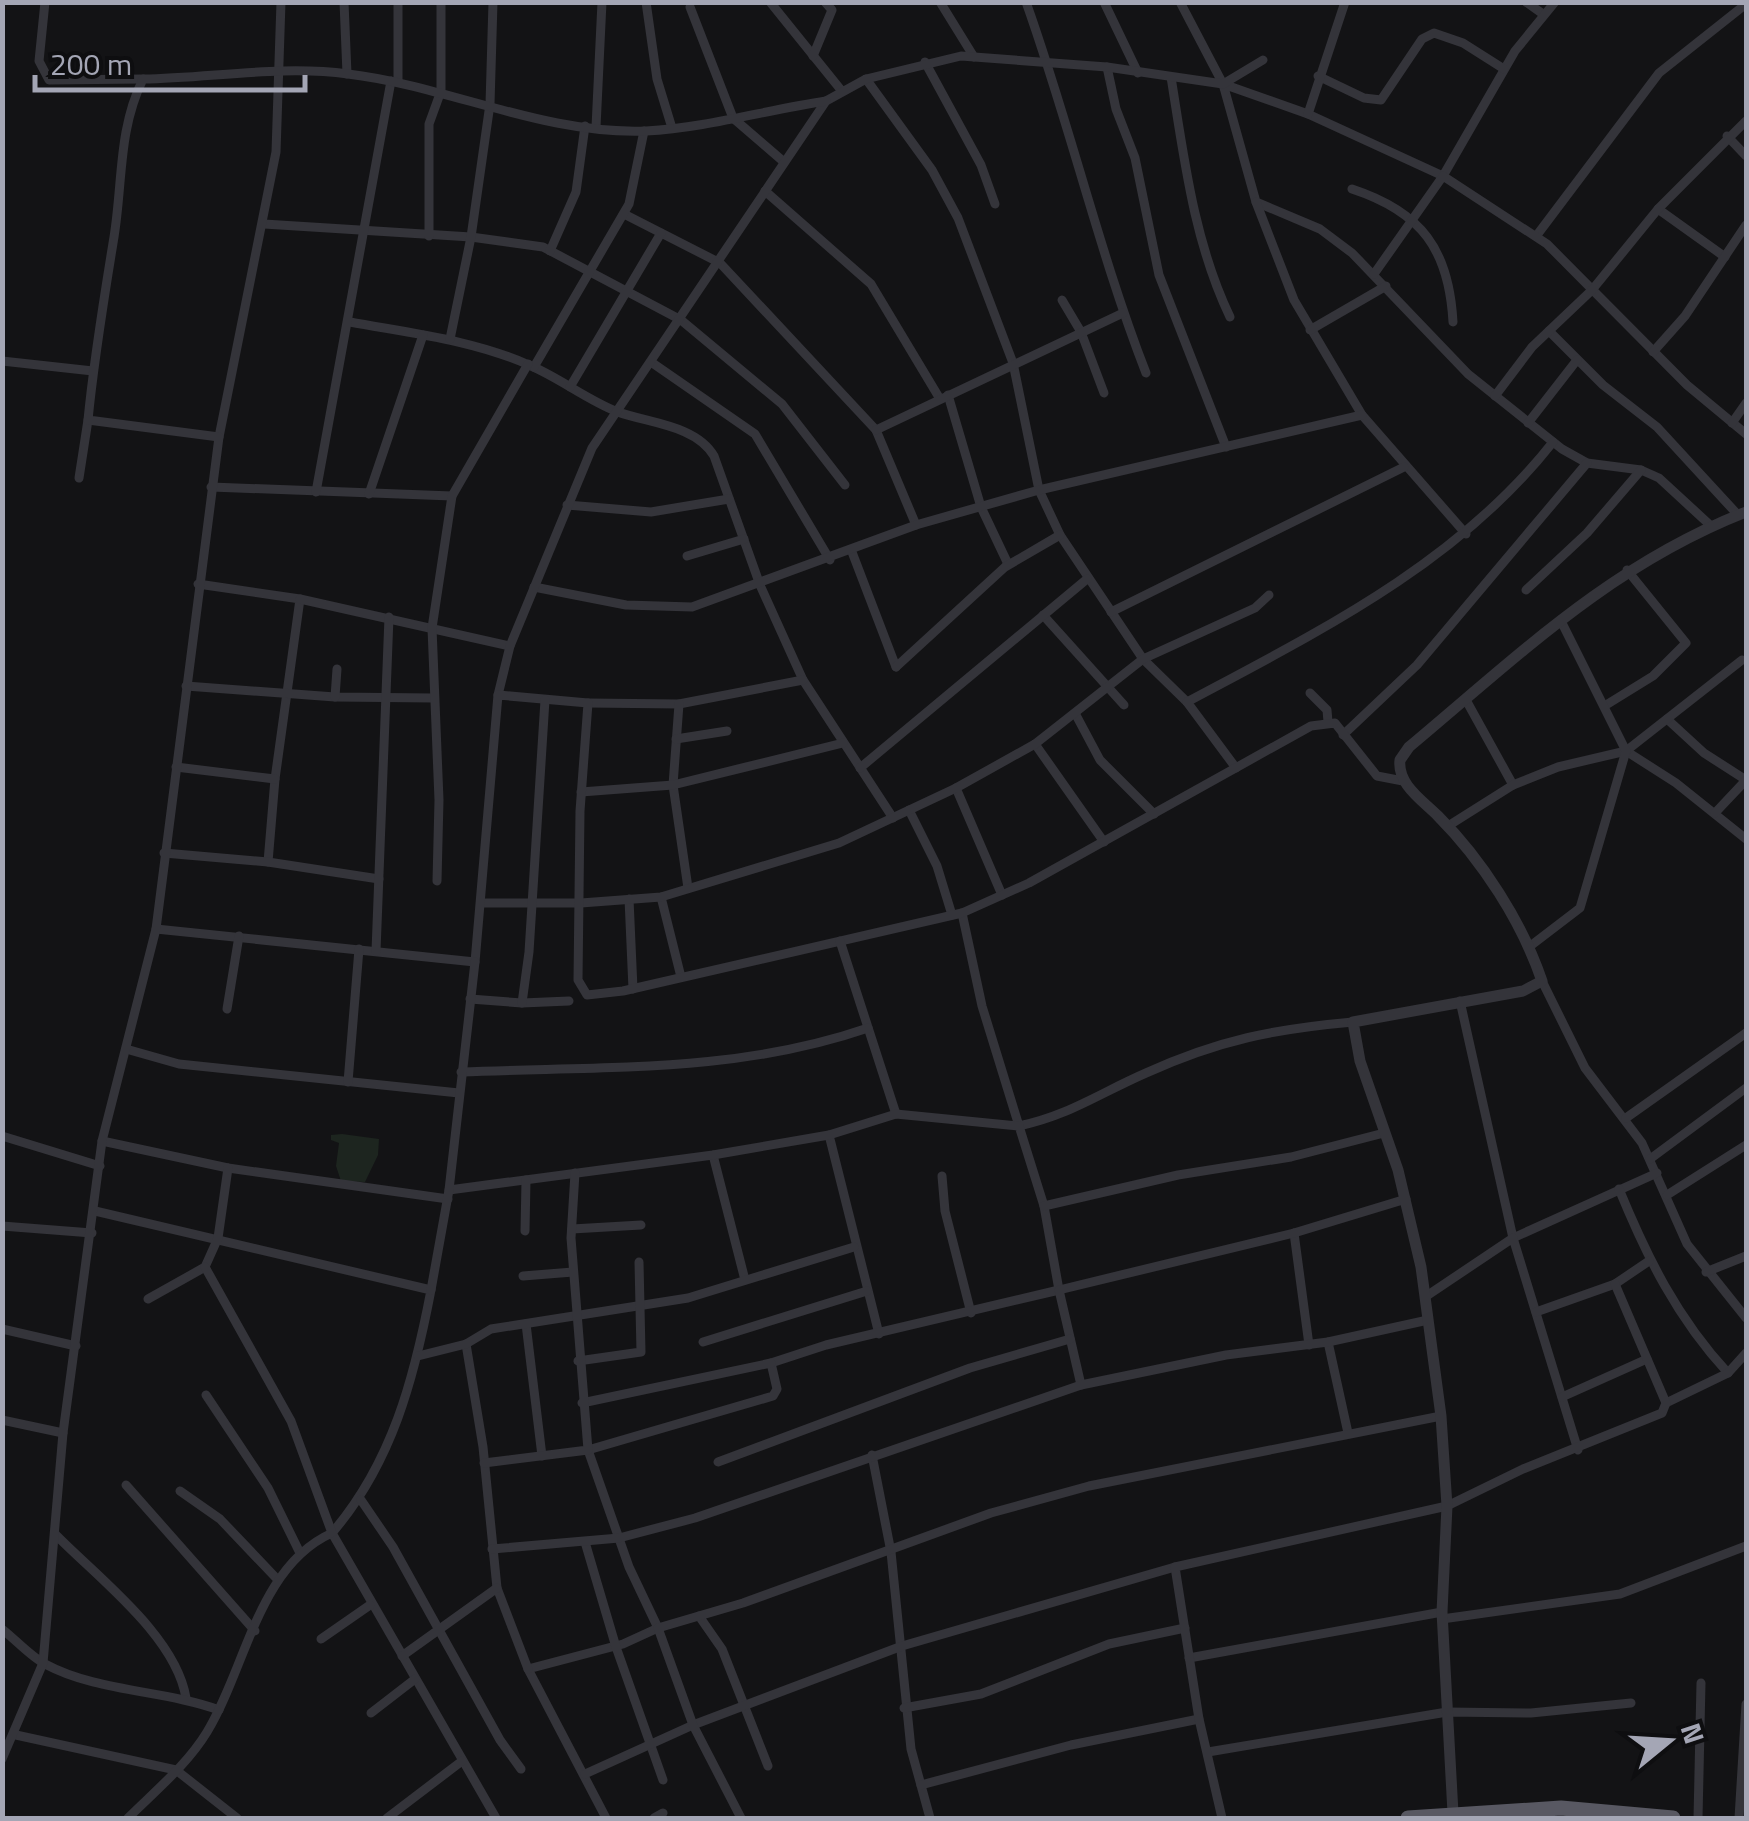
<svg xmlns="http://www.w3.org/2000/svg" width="1749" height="1821" viewBox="0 0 1749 1821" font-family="'Titillium Web',sans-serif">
<rect width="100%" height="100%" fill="#131315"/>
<polygon fill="#1d251f" points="342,1134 379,1139 378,1155 365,1182 341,1181 336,1166 339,1143 331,1140 331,1135"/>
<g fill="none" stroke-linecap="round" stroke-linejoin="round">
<g stroke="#34343a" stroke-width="9">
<polyline points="45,2 39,61 49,80 143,79"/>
<polyline points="344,2 347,74"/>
<polyline points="398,2 398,82"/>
<polyline points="646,2 657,79 672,128"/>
<polyline points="770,2 841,90"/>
<polyline points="940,2 974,57"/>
<path d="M 1026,2 C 1070,125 1099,252 1146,373"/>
<polyline points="1104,2 1138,73"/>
<polyline points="1180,2 1223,84"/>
<polyline points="1526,2 1543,14"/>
<polyline points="1555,2 1515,51 1443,176 1308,114 1223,84 1256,202 1320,229 1352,253 1468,374 1562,449 1587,463 1641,470 1659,478 1710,525"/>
<polyline points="690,7 733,118 784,162"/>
<polyline points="813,56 832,10 825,2"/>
<polyline points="925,62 981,165 995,204"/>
<polyline points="1107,67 1116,109 1135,158 1159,275 1226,447"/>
<polyline points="1318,76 1364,98 1381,100 1422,39 1434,33 1463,43 1504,69"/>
<path d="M 1171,77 C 1184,158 1194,242 1230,317"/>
<polyline points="866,79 932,170 958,218 1013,363 1039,490 1060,535 1143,659 1187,702"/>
<polyline points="1308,114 1345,2"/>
<polyline points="596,127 602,2"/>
<polyline points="1727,136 1746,156"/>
<path d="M 1352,189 C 1422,212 1449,250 1453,322"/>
<polyline points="765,191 871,284 940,399"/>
<polyline points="1256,202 1294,300 1362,415 1466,534"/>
<polyline points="1658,209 1725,257"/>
<polyline points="624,214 720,263 876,430 916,525"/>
<polyline points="264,224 471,237 543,247 681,320 782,404 845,485"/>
<polyline points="1537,235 1659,73 1746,4"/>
<polyline points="429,236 429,124 441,91 441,2"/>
<polyline points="550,251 576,192 585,126"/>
<polyline points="1374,274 1443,176 1547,244 1687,385 1746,434"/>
<polyline points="1062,300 1081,332 1104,393"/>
<path d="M 350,322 C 410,333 473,340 529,365 C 560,378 587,400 618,412 C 648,423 696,425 714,456 L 760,585 L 803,680 L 893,818"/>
<polyline points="1310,330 1386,286"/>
<polyline points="1549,331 1603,385 1657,427 1738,515"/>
<polyline points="450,339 471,237 490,104 493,2"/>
<polyline points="1653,352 1685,316 1746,225"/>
<polyline points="2,361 93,371"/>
<polyline points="651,362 755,434 830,560"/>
<polyline points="534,367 629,204 644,131"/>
<polyline points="570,387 661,233"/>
<polyline points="948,395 981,507 1008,564"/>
<polyline points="1495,396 1532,347 1592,290 1658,209 1746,121"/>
<polyline points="1528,423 1577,360"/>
<polyline points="1732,423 1746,403"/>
<polyline points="876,430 1123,313"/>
<polyline points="219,437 276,152 281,2"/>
<polyline points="79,478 88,420"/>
<polyline points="211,487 452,496"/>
<polyline points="316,492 391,81"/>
<polyline points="369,494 423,335"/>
<polyline points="567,505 651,512 729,499"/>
<polyline points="852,552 896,667"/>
<polyline points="687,556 744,539"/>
<polyline points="198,584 300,599 275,779 268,862"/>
<polyline points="534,587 626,605 692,607 916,525 1039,490 1362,415"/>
<polyline points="1526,590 1587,533 1641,470"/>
<polyline points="300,599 510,646"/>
<polyline points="1111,612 1404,467"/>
<polyline points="1043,615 1124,705"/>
<polyline points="896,667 1005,567 1060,535"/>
<polyline points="186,686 335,697 433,698"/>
<polyline points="1310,693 1327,710 1328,722"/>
<polyline points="498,695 510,646 592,448 826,101 866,79 961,56 1107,67 1223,84 1263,60"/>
<polyline points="335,697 337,669"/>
<polyline points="1466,700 1513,785"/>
<polyline points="588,703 679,704 803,680"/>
<polyline points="679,704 673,785 688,888"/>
<polyline points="1606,705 1653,676 1686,643 1627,570"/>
<polyline points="1076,715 1100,760 1154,814"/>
<polyline points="1667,719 1704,753 1746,780"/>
<polyline points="1343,735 1417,665 1587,463"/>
<polyline points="676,739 727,731"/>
<polyline points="1035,744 1104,842"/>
<polyline points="1626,751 1676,783 1746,839"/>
<polyline points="176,767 275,779"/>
<polyline points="860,768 1087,579"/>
<path d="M 1236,768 L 1187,702 C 1320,631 1458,563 1553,442"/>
<polyline points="956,788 1002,895"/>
<polyline points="581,792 673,785 843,743"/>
<polyline points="909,810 937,866 952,915"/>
<polyline points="1715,813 1746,780"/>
<polyline points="1448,826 1513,785 1558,767 1626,751 1742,660"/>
<polyline points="164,853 268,862 379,879"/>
<polyline points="437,881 439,800 432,628 452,496 528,364"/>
<polyline points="661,897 681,977"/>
<polyline points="629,899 633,989"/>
<polyline points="482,903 581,903 661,897 839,843 956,788 1035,744 1143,659 1255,608 1269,595"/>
<path d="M 962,913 L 982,1006 L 1019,1126 C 1070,1115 1100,1093 1146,1073 C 1219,1040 1274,1029 1353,1022"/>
<polyline points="156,929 475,962 498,695 588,703 580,811 578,980 587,995 623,991 962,913 1029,883 1311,726 1335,723 1377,776 1403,781"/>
<polyline points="840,941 896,1114"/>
<polyline points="1529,947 1580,908 1626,751 1561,621"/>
<polyline points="376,951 389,617"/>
<polyline points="1542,981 1585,1068 1642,1143 1687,1244 1746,1318"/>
<polyline points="470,999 522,1003 569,1001"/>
<polyline points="1460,1001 1513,1238 1657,1173"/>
<polyline points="522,1003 529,952 545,700"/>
<polyline points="227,1009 239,936"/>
<polyline points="126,1049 179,1064 459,1093"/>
<path d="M 461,1072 C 601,1066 734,1074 868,1028"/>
<polyline points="348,1082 359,949"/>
<polyline points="1626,1118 1746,1033"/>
<polyline points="829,1135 879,1334"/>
<polyline points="2,1136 100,1166"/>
<polyline points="102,1141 228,1168 448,1199"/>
<polyline points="713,1155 745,1280"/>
<polyline points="1650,1159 1746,1088"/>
<polyline points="942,1176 945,1211 971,1313"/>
<path d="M 1619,1189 C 1647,1257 1677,1318 1728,1373"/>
<polyline points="449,1190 713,1155 829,1135 896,1114 1019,1126 1044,1206 1059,1290 826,1345 771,1363 777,1389 773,1396 588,1450 629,1567 658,1628 623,1644 528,1669 606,1818"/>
<polyline points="1667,1195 1746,1145"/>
<polyline points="1044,1206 1178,1175 1291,1157 1384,1133"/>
<path d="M 95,1211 L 431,1290 C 414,1379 392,1463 332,1533 L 496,1818"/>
<polyline points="2,1226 92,1233"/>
<polyline points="572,1229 641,1225"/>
<polyline points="525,1231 526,1180"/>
<polyline points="1294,1233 1309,1345"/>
<polyline points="1706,1272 1746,1256"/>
<polyline points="523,1276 573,1272"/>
<polyline points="431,1290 449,1190 475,962"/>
<polyline points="1425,1297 1513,1238 1578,1450"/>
<polyline points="148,1299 205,1267 218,1238 228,1168"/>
<polyline points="1536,1312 1615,1284 1649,1261"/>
<polyline points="526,1324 542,1456"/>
<polyline points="2,1329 76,1346"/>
<polyline points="703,1342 867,1291"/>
<polyline points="1328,1342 1348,1433"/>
<polyline points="466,1344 483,1447 497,1588 528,1669"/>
<polyline points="418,1356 466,1344 491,1329 688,1298 854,1247"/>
<polyline points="578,1361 641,1352 639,1262"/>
<polyline points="1081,1385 1059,1290 1294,1233 1406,1199"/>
<polyline points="206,1395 268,1488 299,1551"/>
<polyline points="1562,1397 1647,1359"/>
<polyline points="582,1403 771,1363"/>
<polyline points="1666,1403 1728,1373 1746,1353"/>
<polyline points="2,1420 63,1433"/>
<polyline points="872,1455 891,1552 911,1749 930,1818"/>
<polyline points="718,1462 970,1368 1070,1339"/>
<polyline points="484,1463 588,1450 571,1238 575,1173"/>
<polyline points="126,1485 255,1631"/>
<polyline points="180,1491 220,1519 278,1580"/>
<polyline points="361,1500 393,1547 500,1740 521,1769"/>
<path d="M 55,1534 C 98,1578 176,1636 186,1698"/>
<polyline points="585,1542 616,1647 663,1780"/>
<polyline points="492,1549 619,1538 695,1518 1081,1385 1226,1355 1328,1342 1428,1320"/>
<polyline points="699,1616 722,1649 768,1766"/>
<polyline points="1442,1619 1620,1594 1746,1546"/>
<path d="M 2,1629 C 16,1640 30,1656 45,1664 C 97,1692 164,1690 219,1710"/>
<polyline points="321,1639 370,1605"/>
<polyline points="402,1656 497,1588"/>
<polyline points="1189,1658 1442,1612"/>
<polyline points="904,1708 981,1694 1109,1644 1185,1628"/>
<polyline points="371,1713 415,1679"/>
<polyline points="16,1735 176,1770 237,1818"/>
<polyline points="1208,1752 1447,1712 1531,1713 1631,1703"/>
<path d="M 2,1759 L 43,1663 L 63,1433 L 102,1141 L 156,929 L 219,437 L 88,420 C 94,358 104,298 114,237 C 123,181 118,130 143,79 C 211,78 281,65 348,74 C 448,86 544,135 646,131 C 706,128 766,110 826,101"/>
<polyline points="585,1774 693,1725 902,1646 1175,1567"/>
<polyline points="921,1785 1071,1745 1199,1719"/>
<path d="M 128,1818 C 154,1792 187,1765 207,1732 C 246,1668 258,1566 332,1533 L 291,1421 L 205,1267"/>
<polyline points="387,1818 462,1761"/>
<polyline points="654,1818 663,1813"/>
<polyline points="741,1818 693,1725 658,1628 743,1603 991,1513 1089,1486 1441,1416"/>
<polyline points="1222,1818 1199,1719 1175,1567 1447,1506 1523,1469 1662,1413 1666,1403 1615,1284"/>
<polyline points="1698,1818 1701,1683"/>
<polyline points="1739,1818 1746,1704"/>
</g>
<g stroke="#34343a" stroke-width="11">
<polyline points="1745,2 1746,5"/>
<path d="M 1453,1813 L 1442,1612 L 1447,1506 L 1441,1416 L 1421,1267 L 1398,1170 L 1360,1061 L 1353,1022 L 1523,991 L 1542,981 C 1522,922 1482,860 1438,816 C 1422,800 1397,784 1400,760 L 1409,747 C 1519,655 1611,565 1746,512"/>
</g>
<polyline stroke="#585862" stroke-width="15" points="1408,1818 1561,1808 1673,1818"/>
</g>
<rect width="1749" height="1821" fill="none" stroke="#a4a6b5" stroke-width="10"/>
<g transform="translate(1669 1741) rotate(72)" stroke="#0e0e10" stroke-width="8" paint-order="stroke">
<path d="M0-8L18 38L0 25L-18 38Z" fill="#a4a6b5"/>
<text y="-15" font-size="28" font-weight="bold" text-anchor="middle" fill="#a4a6b5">N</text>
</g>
<path d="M35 75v15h270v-15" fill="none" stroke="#a4a6b5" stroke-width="5"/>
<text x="50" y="75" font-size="30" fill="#a4a6b5" stroke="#0e0e10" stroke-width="8" paint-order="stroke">200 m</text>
</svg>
